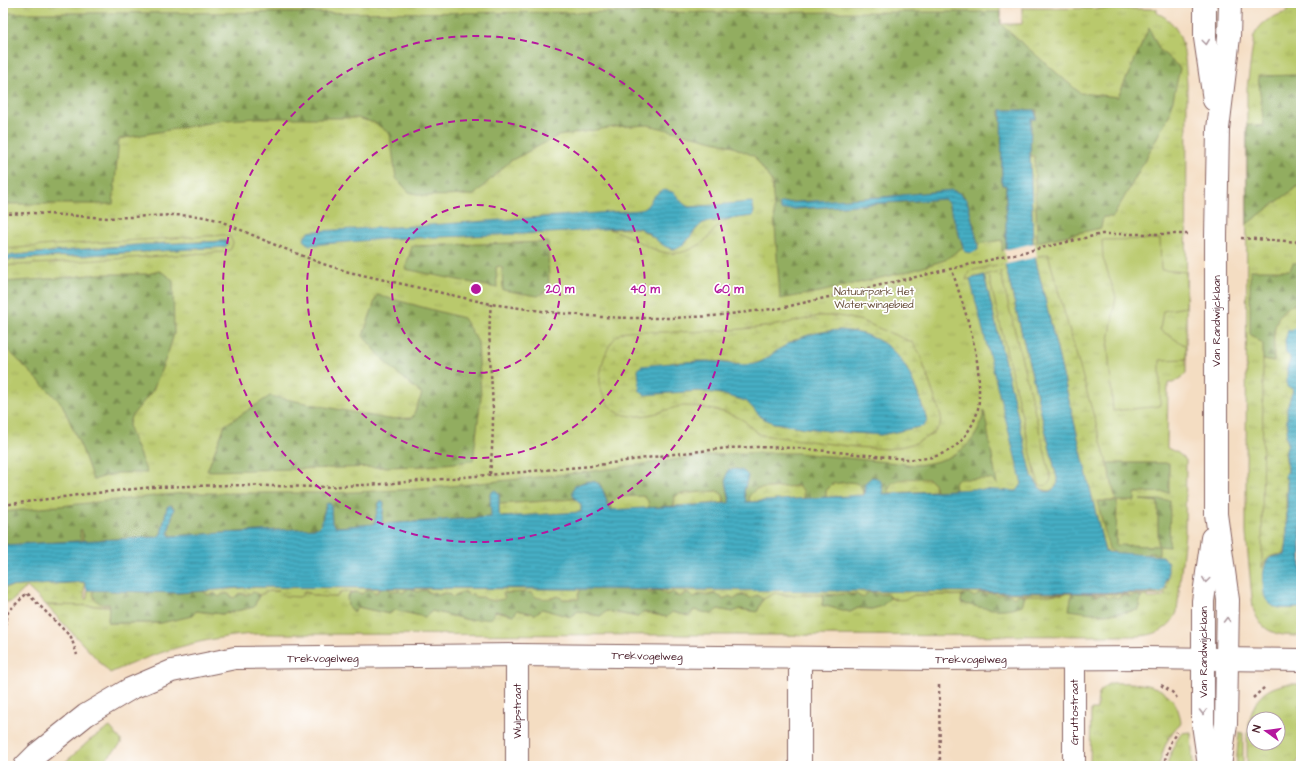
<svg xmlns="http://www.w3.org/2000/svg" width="1304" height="769" viewBox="0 0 1304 769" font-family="'Architects Daughter',sans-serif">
<defs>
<pattern id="grass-tufts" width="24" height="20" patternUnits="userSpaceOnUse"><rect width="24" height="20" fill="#b9c96c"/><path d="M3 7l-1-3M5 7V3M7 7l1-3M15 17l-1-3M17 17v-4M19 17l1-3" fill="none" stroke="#a1ac5e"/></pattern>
<pattern id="forest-firs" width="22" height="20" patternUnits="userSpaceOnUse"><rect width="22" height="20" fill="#92ad60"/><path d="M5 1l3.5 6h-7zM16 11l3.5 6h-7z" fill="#798c4f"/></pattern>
<pattern id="wetland-marsh" width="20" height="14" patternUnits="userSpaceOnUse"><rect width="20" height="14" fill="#b9c96c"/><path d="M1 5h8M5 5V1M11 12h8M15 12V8" fill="none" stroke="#a1ac5e"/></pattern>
<pattern id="water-rules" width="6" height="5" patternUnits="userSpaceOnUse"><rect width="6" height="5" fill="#45aec4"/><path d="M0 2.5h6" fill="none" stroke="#3c8d9f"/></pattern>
</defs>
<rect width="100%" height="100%" fill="#fff"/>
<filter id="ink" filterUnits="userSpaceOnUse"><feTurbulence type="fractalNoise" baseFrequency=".025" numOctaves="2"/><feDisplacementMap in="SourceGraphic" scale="8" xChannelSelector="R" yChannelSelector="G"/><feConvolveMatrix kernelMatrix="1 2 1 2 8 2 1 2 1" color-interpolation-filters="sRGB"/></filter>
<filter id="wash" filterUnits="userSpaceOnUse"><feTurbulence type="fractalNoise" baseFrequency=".012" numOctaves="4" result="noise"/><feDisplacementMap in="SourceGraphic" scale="16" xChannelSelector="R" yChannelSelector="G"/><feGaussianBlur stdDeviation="0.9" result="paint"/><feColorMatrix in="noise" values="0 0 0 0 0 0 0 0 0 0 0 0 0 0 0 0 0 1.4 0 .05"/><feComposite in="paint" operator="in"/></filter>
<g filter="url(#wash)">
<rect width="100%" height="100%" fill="#f4ddc2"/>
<g fill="url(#grass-tufts)" stroke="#82744c" fill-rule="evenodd">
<path d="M 3,3 L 1001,3 L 1001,24 L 1022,24 L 1022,8 L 1157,9 L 1157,13 C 1186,25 1185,58 1187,85 L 1186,374 L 1173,383 L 1168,383 L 1167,448 L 1178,453 L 1186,460 L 1185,533 L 1177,612 C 1170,629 1156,635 1139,636 L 255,634 C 204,637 156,652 110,673 L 46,605 L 109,606 L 108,623 L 161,623 L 196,611 L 222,614 L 254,607 L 259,595 L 269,591 L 310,593 L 314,596 C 322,595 329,597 337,597 C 341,592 345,590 351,592 L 347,596 L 358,607 L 389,614 L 395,610 L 425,617 L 432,611 L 469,620 L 476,619 L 495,611 L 514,615 L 517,610 L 535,614 L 542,609 L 571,617 L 578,611 L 600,616 L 607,611 L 637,617 L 643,612 L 667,617 L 672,612 L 689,616 L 694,610 L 712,614 L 718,609 L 733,612 L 740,609 L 757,612 L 763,599 L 775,593 L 784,595 L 824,595 L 822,605 L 850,612 L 858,608 L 872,609 L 882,606 L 890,598 L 896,600 L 914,595 L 962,595 L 961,603 L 1022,605 L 1025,596 C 1032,593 1053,595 1063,594 L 253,587 L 86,585 L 3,588 ZM 1072,593 L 1166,594 C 1161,599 1154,598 1147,598 L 1147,596 L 1141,596 L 1138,610 L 1120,613 L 1099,614 Z"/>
<path d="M 1287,3 L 1301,3 L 1301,636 C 1277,636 1261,633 1253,608 L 1246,534 L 1247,88 L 1254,36 C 1260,22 1273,16 1287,12 Z"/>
<path d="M 1111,683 C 1143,682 1177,684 1181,723 C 1168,734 1163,749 1159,766 L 1090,766 L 1091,710 L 1097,710 C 1097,697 1098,688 1111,683 Z"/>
<path d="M 1286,684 L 1301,684 L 1301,757 L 1295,766 L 1247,766 L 1247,733 L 1248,733 C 1251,706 1257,690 1286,684 ZM 1254,719 L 1278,719 L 1278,743 L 1254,743 Z"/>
<polygon points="110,727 121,740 121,744 99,766 61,766 90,740"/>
<path d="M 1191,732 L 1193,766 L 1167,766 C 1170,753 1174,743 1182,733 Z"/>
<polygon points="1239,732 1243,733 1243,766 1236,766"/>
</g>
<g fill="url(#forest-firs)" stroke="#6e6646">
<polygon points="1001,12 1000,24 1080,93 1118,97 1149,28 1159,49 1180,68 1170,113 1138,173 1113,217 1103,217 1101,228 1037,242 1034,157 1030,156 1031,119 1036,119 1037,110 1000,110 1000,118 1002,119 1002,185 1006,185 1006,250 1002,251 1002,240 978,244 967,200 959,193 954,191 882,197 779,204 781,210 944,199 949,204 963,247 945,260 914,270 820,292 780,299 772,182 754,156 726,144 648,125 614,127 558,136 510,161 474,195 425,196 409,192 396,178 390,134 375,123 357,118 259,118 225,120 119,139 113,204 3,204 3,13"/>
<polygon points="1301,75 1301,184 1247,224 1247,125 1264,126 1258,76"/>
<polygon points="548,242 549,289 538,296 503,290 502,267 500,266 496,267 497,288 405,269 412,246"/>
<polygon points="1293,263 1301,263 1301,302 1290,306 1284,310 1274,330 1274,362 1263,360 1263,344 1250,334 1250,270 1290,270"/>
<polygon points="159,271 167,275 173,281 174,334 168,353 153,390 131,417 129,424 130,431 147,473 117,473 93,480 82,449 62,404 3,345 3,282 60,278 100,274 148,274"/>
<polygon points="377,295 463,318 478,342 481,397 473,461 426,466 207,471 225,425 270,396 387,419 412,418 422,394 387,364 363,336"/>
<path d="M 984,410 L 997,485 L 991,479 L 958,479 L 954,482 L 955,490 L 935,491 L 935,486 L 888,488 L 889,493 L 883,494 L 882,484 L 864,489 L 863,495 C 863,477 844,483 832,484 L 826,491 L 826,497 L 804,499 C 804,493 804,489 798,486 L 756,489 L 749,496 L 750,502 L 746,502 L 744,491 L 748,476 C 742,470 736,467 728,471 C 724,480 729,493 730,503 L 724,503 L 724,497 L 717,491 L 679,494 L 674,500 L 674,506 L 649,508 L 648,501 L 644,496 L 617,497 L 610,505 L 611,510 L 609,510 L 605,493 L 586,481 L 575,486 L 573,496 L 575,499 L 502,504 L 499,505 L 499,493 L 490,494 L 492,517 L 383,524 L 382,522 L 384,503 L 379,503 L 374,525 L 336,527 L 332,524 L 331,505 L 326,504 L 321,524 L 317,528 L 170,536 L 168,534 L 174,508 L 172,505 L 167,507 L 161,534 L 157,537 L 83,541 L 82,530 L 80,530 L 81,541 L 3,545 L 3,512 L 164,495 L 186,493 L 334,493 L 421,489 L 587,472 L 694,457 L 738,453 L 797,453 L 916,465 C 950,462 979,447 984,410 Z"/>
<polygon points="1107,463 1169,463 1169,492 1135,493 1135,501 1117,501 1116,545 1158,546 1158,502 1140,500 1170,500 1169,547 1159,546 1159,554 1148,553 1148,555 1117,554 1109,550 1097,501 1116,501"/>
<path d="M 387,588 L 399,590 L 402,593 L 409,588 L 417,591 L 425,590 L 430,593 L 436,592 L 439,595 L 445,593 L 454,597 C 459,592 463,591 470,594 L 472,593 L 475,597 L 503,595 L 504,593 L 525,592 L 558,596 L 563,599 L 578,599 L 579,593 L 581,589 L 646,590 L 649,593 L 658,590 L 664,592 L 666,595 L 673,592 L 679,597 L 687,593 L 694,598 L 700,594 L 707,596 L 716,594 L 720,596 L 723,600 L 729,596 L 735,599 C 741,593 744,596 750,596 C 756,596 758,594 763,599 L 757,612 L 740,609 L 733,612 L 718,609 L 712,614 L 694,610 L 689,616 L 672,612 L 667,617 L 643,612 L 638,617 L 607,611 L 600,616 L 578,611 L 571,617 L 542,609 L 535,614 L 517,610 L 514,615 L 495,611 L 492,618 L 469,620 L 432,611 L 425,617 L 395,610 L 389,614 L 358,607 L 354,612 L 348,607 L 347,596 C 352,592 356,591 362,594 L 365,591 L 370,589 L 376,593 L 381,589 Z"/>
<path d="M 93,590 L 178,593 L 203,591 L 208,595 L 215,593 L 219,597 C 224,592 229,593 233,598 L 237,594 L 243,594 L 246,595 C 250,591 254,591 259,595 L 254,607 L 222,614 L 196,611 L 192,616 L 161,623 L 108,623 L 109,604 L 101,605 C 96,602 92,596 93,590 Z"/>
<polygon points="870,592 874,592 879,594 886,594 890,598 882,606 872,609 858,608 850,612 822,605 824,595 856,594 863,597 866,593"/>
<path d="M 991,592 L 999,594 L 1008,593 L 1014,597 L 1019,594 L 1025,596 L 1022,605 C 1001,613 982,608 961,603 L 962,595 C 966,592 970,593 974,596 L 980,593 Z"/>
<polygon points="1072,593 1093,594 1097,596 1102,594 1108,598 1113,596 1118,598 1123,595 1130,597 1136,595 1141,596 1138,610 1120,613 1099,614 1069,610"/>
</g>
<g fill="url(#wetland-marsh)" stroke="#82744c" fill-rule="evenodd">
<polygon points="1030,156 1034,156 1037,242 1033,243"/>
<path d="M 732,218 C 713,224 714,236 699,245 C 662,268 642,237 608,229 L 639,228 L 668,247 L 674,249 L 685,244 L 699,225 L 703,223 Z"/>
<polygon points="224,235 230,237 233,243 231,249 225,252 3,266 3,260 225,247 227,245 226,241 223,241 135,245 3,256 3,249 54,245"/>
<polygon points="1048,254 1107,463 1116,501 1097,501 1109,549 1117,554 1105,552 1035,257"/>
<path d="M 1005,264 L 1058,482 L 1056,488 L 1049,491 L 1041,489 L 1032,476 L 984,275 L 966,280 L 969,271 L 997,265 L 998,266 ZM 1000,271 L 1051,478 C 1050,483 1048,485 1043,486 L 1039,484 L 1035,471 L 989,277 L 985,275 Z"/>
<path d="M 1301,302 L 1301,324 L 1291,331 L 1290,360 L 1287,369 L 1291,388 L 1293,390 L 1287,421 L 1288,426 L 1286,436 L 1288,444 L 1285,453 L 1288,472 L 1286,495 L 1287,540 L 1285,554 C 1273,555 1267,555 1262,568 L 1263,360 L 1274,362 C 1274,337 1269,309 1301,302 Z"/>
<path d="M 819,316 L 838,316 L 859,320 L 912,342 L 919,352 L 941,416 L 940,425 L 934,433 L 916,443 L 895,448 L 887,449 L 855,447 L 762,435 C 754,433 750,425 743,420 C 730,412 699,406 684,406 C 678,406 673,408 667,410 C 653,415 633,419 619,413 C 609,409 601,395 600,384 C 599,369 607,341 621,333 C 629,328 651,332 660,332 C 691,332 723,331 754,328 C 776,326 798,321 819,316 ZM 841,330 C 900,336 910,371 927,420 L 881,435 L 828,431 L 774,423 L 763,418 L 746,401 L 721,394 L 707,391 L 681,392 L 696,361 L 722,362 L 740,365 L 755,364 L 763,361 L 794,340 L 828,331 Z"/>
<path d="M 928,479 L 934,483 L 935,491 L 889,493 C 887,475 915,479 928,479 Z"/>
<path d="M 798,486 C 804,489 804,493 804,499 L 750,502 L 749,496 L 756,489 Z"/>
<polygon points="717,491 723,495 724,503 674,506 675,497 679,494"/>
<polygon points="575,499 581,505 581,512 502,517 499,514 499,505 502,504"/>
<path d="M 1166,579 L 1168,579 L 1167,590 L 1160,596 L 1136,595 L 1130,597 C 1126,594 1121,593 1118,598 L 1113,596 L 1108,598 C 1104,594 1101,593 1097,596 L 1093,594 L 1158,594 L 1165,587 Z"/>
<path d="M 84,582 L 85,599 L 87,599 L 87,590 L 93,590 C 92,600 100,606 109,604 L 109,606 L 46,605 L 27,587 L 11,602 L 3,602 L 3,587 Z"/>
<path d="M 252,587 L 384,588 L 379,589 L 376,593 L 370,589 L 365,591 L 362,594 C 357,591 352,592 347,591 L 340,593 L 337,597 C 329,597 317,597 310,594 L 310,593 L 304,592 L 303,595 L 299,597 L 285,596 L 279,591 L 269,591 L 260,595 L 253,592 L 246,595 L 239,593 L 234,598 C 229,593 224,592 219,597 L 215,593 L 208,595 L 203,591 Z"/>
<path d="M 387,588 L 581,589 L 578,594 L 579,599 L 563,599 L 558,596 C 551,599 539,600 533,595 L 533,593 L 525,592 L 504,593 L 503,595 L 505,597 L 503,599 L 494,601 L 485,599 L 484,597 L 475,597 L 472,593 L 469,596 L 466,592 L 461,592 L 460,594 L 456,595 L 453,598 C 449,593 445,592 439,595 L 436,592 L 430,593 C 427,589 422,589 418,592 L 414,589 L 409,588 L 402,593 L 399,590 L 392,591 Z"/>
<path d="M 646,590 L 957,591 L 1003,593 L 997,596 L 993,593 L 989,593 L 987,595 C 982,592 978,593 975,597 L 968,593 L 962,595 L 914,595 C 905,602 894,601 886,594 L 879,594 L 874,592 L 870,592 L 867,593 L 863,598 L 856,594 L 784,595 L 775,593 L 763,599 L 757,595 L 750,598 C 745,593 740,594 735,599 L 729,596 L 723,600 C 720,593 713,592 707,596 C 702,592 698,594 694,598 L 687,593 L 679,597 L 673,592 L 666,595 C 661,589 655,589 649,593 Z"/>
<path d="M 1008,593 L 1072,593 C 1055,594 1036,597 1019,594 L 1014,598 Z"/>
</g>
<polygon fill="#b9c96c" stroke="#82744c" points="1160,239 1161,270 1186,272 1186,307 1163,311 1160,330 1186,346 1186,359 1160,360 1160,406 1113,411 1108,347 1116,297 1103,258 1102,240"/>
<g fill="url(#water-rules)" stroke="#486678">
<path d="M 1001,110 L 1035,110 L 1036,119 L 1031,119 L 1030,156 L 1033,243 L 1035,257 L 1105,552 L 1162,556 L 1168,562 L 1168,579 L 1166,579 L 1165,589 L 1161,593 L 252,587 L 178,593 L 87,590 L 84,582 L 3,587 L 3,545 L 157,537 L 161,534 L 167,507 L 170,505 L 174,508 L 168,534 L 170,536 L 317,528 L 321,524 L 326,504 L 328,503 L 331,504 L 332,523 L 336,527 L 374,524 L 379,503 L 381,501 L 384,503 L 382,522 L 383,524 L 491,517 L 490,494 L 493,491 L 495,490 L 499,493 L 499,514 L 502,517 L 581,512 L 581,505 C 576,499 569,495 575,486 C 602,472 603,490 609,510 L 730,503 C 730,492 723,481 728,471 C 735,468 744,469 748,476 L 744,491 L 746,502 L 864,495 L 865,483 L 872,477 C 883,478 882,485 883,494 L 973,489 L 1017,491 L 1022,484 L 970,279 L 984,275 L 1032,476 C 1035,480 1037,484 1040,488 C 1047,495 1056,490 1058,482 L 1005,264 L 1009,263 L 1006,250 L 1006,185 L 1002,185 Z"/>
<path d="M 664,190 C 680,191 677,202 689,207 L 752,202 L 754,211 L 753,216 L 705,222 C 689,230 685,259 663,245 C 654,239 645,228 634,227 L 549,233 L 384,239 L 310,245 L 306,243 L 304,239 C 306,232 310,231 316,231 L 416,226 L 640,210 C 651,208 649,195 664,190 Z"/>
<polygon points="952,190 959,193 967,200 978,244 978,250 971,253 965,252 949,204 944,199 781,210 779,204 780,203 882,197"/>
<polygon points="224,241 226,241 227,245 225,247 3,260 3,256 135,245"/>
<path d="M 1301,324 L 1301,608 C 1292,608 1281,610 1273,606 C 1269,604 1266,600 1265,597 C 1262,589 1262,566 1268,560 C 1272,555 1280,556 1285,555 L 1287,540 L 1287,479 L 1285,478 L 1285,473 L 1288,472 C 1288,463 1283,452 1288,444 L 1286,436 L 1288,426 L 1287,421 L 1287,407 L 1293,390 L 1291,388 L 1287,387 L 1287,369 L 1290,360 L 1290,357 L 1286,353 L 1285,341 L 1288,330 L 1291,331 Z"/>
<path d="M 841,330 C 901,336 910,371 927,420 L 924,426 L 881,435 L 828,431 L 774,423 L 762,418 L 746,401 L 721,394 L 698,391 L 644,395 L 640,391 L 638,370 L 641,366 C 663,364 686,361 708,361 C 724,362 739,367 754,364 C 765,362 773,352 783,347 C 801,335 820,331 841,330 Z"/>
</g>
<polygon fill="#f4ddc2" points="1035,243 1037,257 1003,265 1004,263 1007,262 1004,250"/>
</g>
<g filter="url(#ink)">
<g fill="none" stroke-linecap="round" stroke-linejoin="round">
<g stroke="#866260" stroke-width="24">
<g id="minor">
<polyline points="25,766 37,754 86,715 130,689 172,671 235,658 517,655 939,659 1144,658 1301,660"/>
<polyline points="517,766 517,655"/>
<polyline points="800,766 800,658"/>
<polyline points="1074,766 1074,659"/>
</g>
</g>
<g stroke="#866260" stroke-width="24">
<g id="tertiary">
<polyline points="1205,3 1205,38 1214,100"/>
<polyline points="1209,766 1203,724 1203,601 1212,538"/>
<polyline points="1220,766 1226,724 1228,600 1216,514 1216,236 1218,129 1229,37 1230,3"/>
</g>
</g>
<g stroke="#866260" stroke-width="2.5" stroke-dasharray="3 3" stroke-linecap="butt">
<polyline points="3,214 32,213 108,218 173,215 199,216 218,220 273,244 323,264 349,272 491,304 549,312 601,317 631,318 670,318 713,316 781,308 1102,234 1190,234"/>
<polyline points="1241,238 1301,242"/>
<path d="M 490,474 C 492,454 493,433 493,412 C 492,376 487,340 491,304"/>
<path d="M 3,505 L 78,495 L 153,487 L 229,485 L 320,487 L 384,484 L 591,466 L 674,454 L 728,448 L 756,447 L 797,448 L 906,459 C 927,460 947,456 962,440 C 968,432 974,423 977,413 C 979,406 979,399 979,392 C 980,350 964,309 952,270"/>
<polyline points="3,631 5,629 8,612 27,593 71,637 77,655"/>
<polyline points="939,685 940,766"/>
<polyline points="1161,685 1172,692 1177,698"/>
<polyline points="1253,698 1266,686"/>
<polyline points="1163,766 1171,741 1177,732"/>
</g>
<use href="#minor" stroke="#fff" stroke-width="22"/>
<use href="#tertiary" stroke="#fff" stroke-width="22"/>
</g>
<defs><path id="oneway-chevron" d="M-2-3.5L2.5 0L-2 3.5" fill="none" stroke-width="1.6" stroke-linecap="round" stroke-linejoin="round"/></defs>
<g stroke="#ae9aa0">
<use href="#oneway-chevron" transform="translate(1206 42) rotate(83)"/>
<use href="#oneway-chevron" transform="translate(1206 580) rotate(98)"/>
<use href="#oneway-chevron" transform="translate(1227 620) rotate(-90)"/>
<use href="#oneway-chevron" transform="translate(1203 712) rotate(90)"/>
</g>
</g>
<g fill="none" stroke="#b5179e" stroke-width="2" stroke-dasharray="7 5">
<circle cx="476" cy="289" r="84"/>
<circle cx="476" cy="289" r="169"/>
<circle cx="476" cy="289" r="253"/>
</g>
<g text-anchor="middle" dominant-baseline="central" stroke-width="3.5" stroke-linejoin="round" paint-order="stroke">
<g font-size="11" fill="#6b523e" stroke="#fff">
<text x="874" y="291">Natuurpark Het<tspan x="874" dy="13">Waterwingebied</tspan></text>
</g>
<g font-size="11" fill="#4a1f2b" stroke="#fff">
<text transform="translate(1216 321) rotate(-90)">Van Randwijcklaan</text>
<text transform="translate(1203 652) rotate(-90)">Van Randwijcklaan</text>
<text transform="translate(647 656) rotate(1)">Trekvogelweg</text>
<text x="323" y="658">Trekvogelweg</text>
<text x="971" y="659">Trekvogelweg</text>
<text transform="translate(517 711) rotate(-90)">Wulpstraat</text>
<text transform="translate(1074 712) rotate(-90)">Gruttostraat</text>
</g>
</g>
<circle cx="476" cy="289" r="6" fill="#b5179e" stroke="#fff" stroke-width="2"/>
<g font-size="12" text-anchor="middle" font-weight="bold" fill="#b5179e" stroke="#fff" stroke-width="3.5" stroke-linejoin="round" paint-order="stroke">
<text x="560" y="293">20 m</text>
<text x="645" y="293">40 m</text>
<text x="729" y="293">60 m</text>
</g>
<rect width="1304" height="769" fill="none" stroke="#fff" stroke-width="16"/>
<g transform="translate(1266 731) rotate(284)"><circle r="19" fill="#ffffff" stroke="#b7a5aa"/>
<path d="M0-3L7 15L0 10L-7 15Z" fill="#b5179e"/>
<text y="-6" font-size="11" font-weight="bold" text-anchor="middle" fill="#4a1f2b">N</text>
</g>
</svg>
